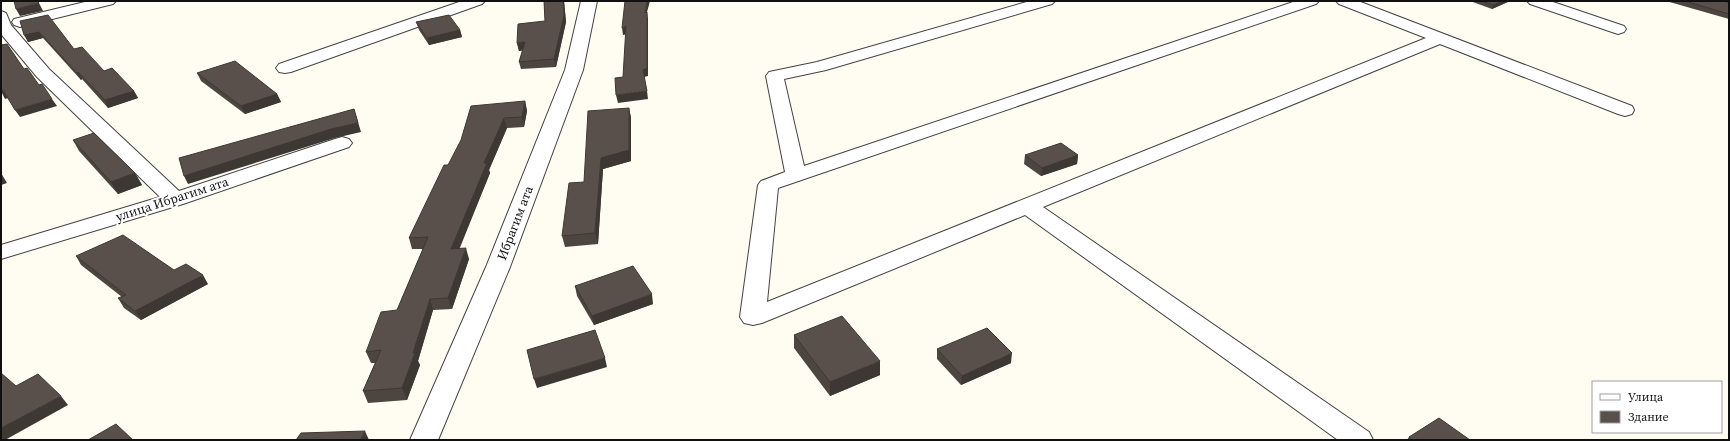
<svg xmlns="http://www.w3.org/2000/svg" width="1730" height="441" viewBox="0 0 1730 441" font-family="'Source Serif 4',serif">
<rect width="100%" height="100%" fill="#fffcf2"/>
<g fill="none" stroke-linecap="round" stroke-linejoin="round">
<g stroke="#434343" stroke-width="2">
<g id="minor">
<polygon points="89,1 116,1 113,4 20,27 14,25 12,22 14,19"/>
<polygon points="462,1 485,1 482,4 291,72 285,73 279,72 276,68 279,64"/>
<polygon points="581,1 597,1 583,70 510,267 438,440 410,440 486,267 565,70"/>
<polygon points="1030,1 1055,1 1052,4 826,70 784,79 804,166 1296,1 1319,1 1316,4 778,188 767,302 1426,38 1339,4 1336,1 1358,1 1632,106 1634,110 1632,114 1625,116 1618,114 1440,44 1043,207 1369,432 1373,440 1338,440 1025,215 762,323 753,325 744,323 740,317 758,185 761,181 785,172 766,76 769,72 817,62"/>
<polygon points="1527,1 1550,1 1624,26 1626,29 1624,32 1618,34 1612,32 1530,4"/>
<polygon points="1717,1 1729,1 1729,7 1720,4"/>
<polygon points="1,11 6,13 11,25 49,69 179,191 335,139 342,137 349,139 352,143 349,147 183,204 1,259 1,245 160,197 37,77 1,34"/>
</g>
</g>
<use href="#minor" fill="#fff" fill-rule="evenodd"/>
</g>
<g fill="#4d4540">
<polygon points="544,1 564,1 566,22 556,67 521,69 519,62 523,50 519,51 517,43 545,21"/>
<polygon points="1470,1 1510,1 1492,9"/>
<polygon points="1666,1 1723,1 1729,3 1729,19"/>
<polygon points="20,21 74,49 104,71 134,91 138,98 108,108 82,79 81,80 43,38 28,42"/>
<polygon points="416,22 460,30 462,37 429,45 419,30"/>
<polygon points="197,73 277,94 281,102 245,114 201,81"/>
<polygon points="525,101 527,111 524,127 507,128 489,170 490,173 459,248 469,259 452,309 433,310 418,361 420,365 407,400 368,403 363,391 375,363 371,363 366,352 397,310 423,249 412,249 409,238 448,165"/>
<polygon points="629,108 631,118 631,161 603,169 598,244 565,247 562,236 584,182"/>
<polygon points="73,140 135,173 142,185 118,194 79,151"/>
<polygon points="1025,155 1078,155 1077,164 1041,176 1024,164"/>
<polygon points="76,256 174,270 208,284 141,320 124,308 118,298 122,297 81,265"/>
<polygon points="575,286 653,304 594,325 577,296"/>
<polygon points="794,335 880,375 830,396 794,348"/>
<polygon points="937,349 1011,363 961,385 937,359"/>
<polygon points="1409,437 1470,440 1407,440"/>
</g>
<g fill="#3e3834">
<polygon points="563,1 564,1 566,22 556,67 554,59"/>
<polygon points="647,1 650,1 647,12 648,19 648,76 644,77 643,70 645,13"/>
<polygon points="1503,1 1510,1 1492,9 1493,5"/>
<polygon points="39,3 43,11 20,16 16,9"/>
<polygon points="626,26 627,34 623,35 622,28"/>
<polygon points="460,30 462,37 429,45 427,38"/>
<polygon points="39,32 43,38 28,42 24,35"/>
<polygon points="525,42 527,50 519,51 517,43"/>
<polygon points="78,72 82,79 81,80 77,73"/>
<polygon points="3,90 8,98 5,99 1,91"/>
<polygon points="134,91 138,98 108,108 105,100"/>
<polygon points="647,91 648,99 618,103 616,95"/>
<polygon points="277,94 281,102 245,114 241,106"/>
<polygon points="52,99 57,106 20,117 15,110"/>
<polygon points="525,101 527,111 524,127 522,117"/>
<polygon points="629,108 631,118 631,161 603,169 598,244 595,233 601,158"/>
<polygon points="354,109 361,132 335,138 188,184 184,176"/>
<polygon points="504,118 507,128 489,170 490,173 455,260 451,249 484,163"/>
<polygon points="1078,155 1077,164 1041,176 1042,168"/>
<polygon points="1,173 7,183 1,185"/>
<polygon points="135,173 142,185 118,194 111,182"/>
<polygon points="466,248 469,259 452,309 448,298"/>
<polygon points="203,275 208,284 141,320 135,311"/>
<polygon points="652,294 653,304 594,325 592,316"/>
<polygon points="430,299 433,310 418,361 420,365 407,400 402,388"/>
<polygon points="1012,353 1011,363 961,385 962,376"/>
<polygon points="605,358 607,367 537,388 534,379"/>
<polygon points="880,361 880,375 830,396 830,382"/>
<polygon points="61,396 68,405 5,440 1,440 1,428"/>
<polygon points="365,431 369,440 360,440"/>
</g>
<g fill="#59504b" stroke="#3e3834">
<polygon points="14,1 37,1 39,3 16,9"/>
<polygon points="544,1 563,1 564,15 554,59 519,62 525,42 517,43 518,24 545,21"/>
<polygon points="625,1 647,1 645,13 647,12 647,68 643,70 647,91 616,95 615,78 623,77 626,26 622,28"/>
<polygon points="1482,1 1503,1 1493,5"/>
<polygon points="1685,1 1724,1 1729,3 1729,14"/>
<polygon points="48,15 74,49 82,47 104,71 112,68 134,91 105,100 78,72 77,73 39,32 24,35 20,21"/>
<polygon points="449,15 460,30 427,38 416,22"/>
<polygon points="7,44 24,69 27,68 39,85 42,84 52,99 15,110 3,90 1,91 1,45"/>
<polygon points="235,61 277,94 241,106 197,73"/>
<polygon points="525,101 522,117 504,118 484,163 487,163 451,249 466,248 448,298 430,299 413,353 415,353 402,388 363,391 381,350 366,352 381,312 397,310 428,237 409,238 444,165 448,165 461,140 471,106"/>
<polygon points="629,108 629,150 601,158 595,233 562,236 569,183 584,182 588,111"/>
<polygon points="354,109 358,123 331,129 184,176 179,158"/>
<polygon points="94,133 135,173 111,182 73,140"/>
<polygon points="1061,143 1078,155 1042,168 1025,155"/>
<polygon points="123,235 174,270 186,264 203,275 135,311 118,298 126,295 76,256"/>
<polygon points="633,266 652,294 592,316 575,286"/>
<polygon points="842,316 880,361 830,382 794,335"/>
<polygon points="987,328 1012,353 962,376 937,349"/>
<polygon points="595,330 605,358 534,379 527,350"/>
<polygon points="1,373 16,386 38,374 61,396 1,428"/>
<polygon points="1439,418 1470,440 1412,440 1409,437"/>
<polygon points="116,424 133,440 88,440"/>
<polygon points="365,431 360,440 296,440 301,433"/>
</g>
<g text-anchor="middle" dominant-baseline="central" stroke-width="4" stroke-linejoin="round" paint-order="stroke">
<g font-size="13" fill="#101010" stroke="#fff">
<text transform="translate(172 199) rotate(-18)">улица Ибрагим ата</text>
<text transform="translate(515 223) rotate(-69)">Ибрагим ата</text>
</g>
</g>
<rect width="1730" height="441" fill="none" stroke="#101010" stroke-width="4"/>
<rect x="1592" y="381" width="130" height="52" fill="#ffffff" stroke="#9f9f9f"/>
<rect x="1600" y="394" width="20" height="6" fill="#ffffff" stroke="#9f9f9f"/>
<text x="1628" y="401" font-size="12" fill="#101010">Улица</text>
<rect x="1600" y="411" width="20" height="12" fill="#59504b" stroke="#9f9f9f"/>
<text x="1628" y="421" font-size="12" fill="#101010">Здание</text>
</svg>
